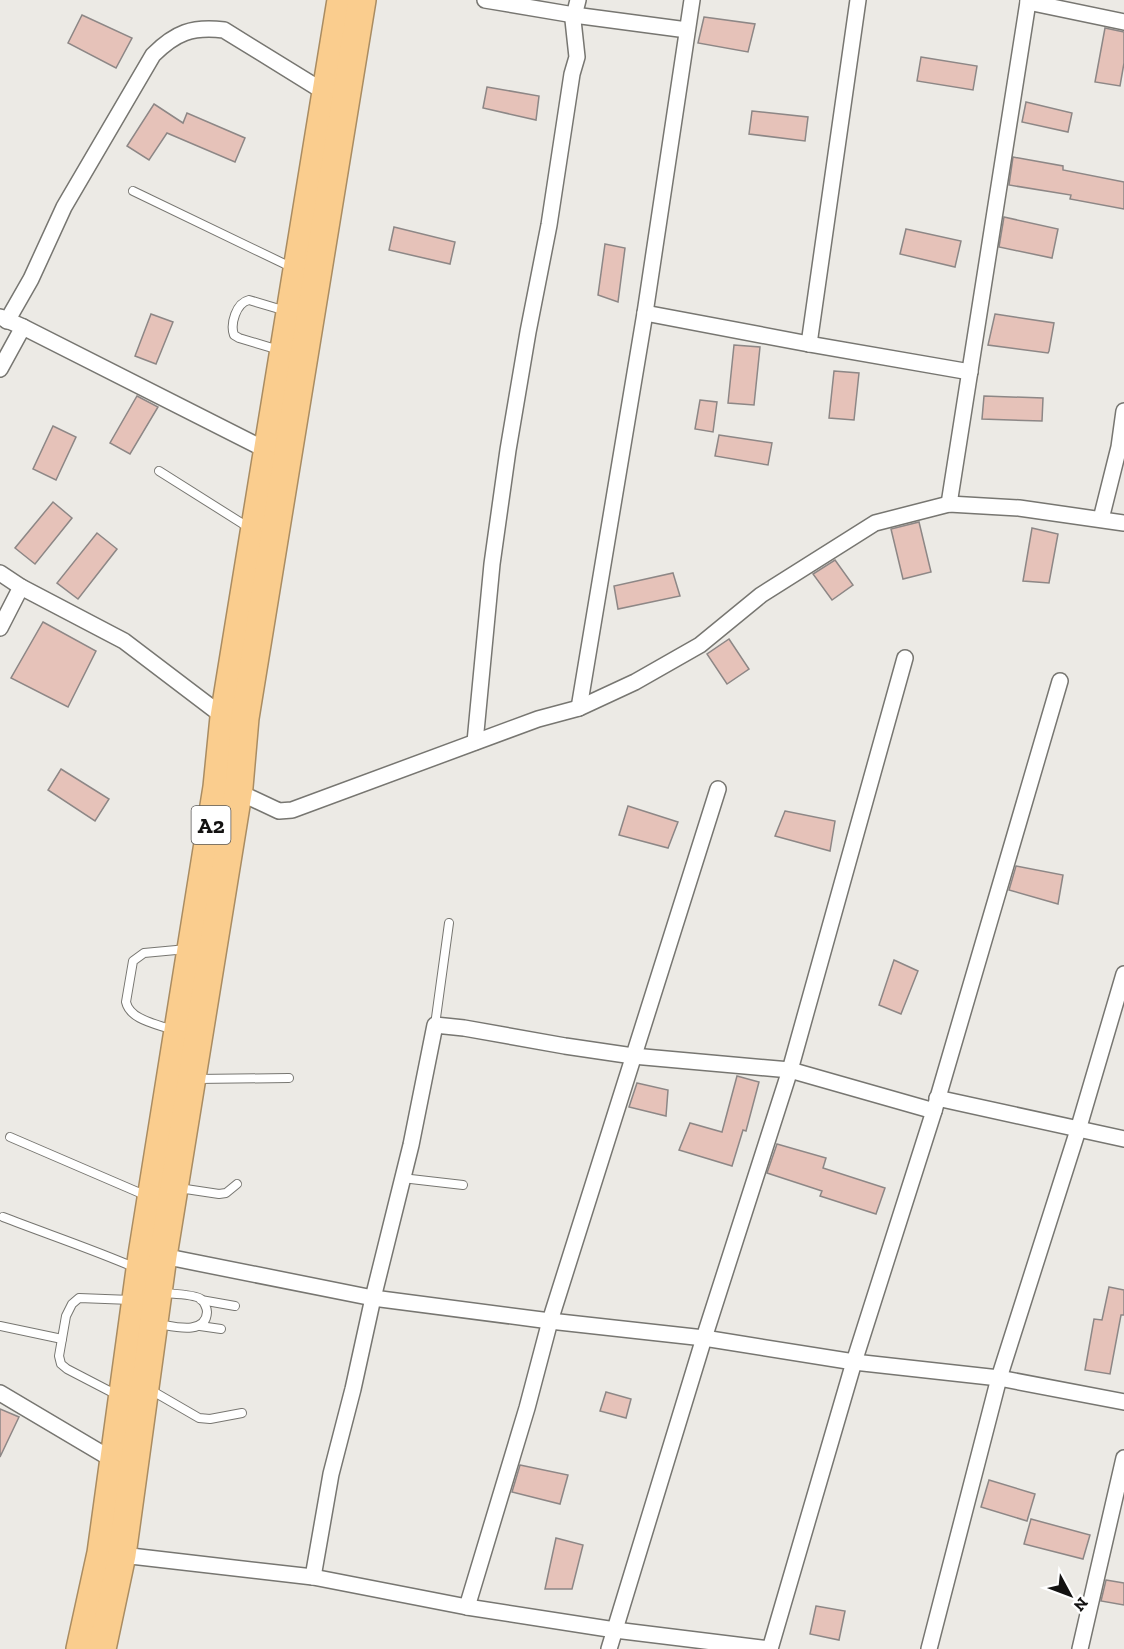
<svg xmlns="http://www.w3.org/2000/svg" width="1124" height="1649" viewBox="0 0 1124 1649" font-family="'Zilla Slab',serif">
<rect width="100%" height="100%" fill="#eceae5"/>
<g fill="#e6c2b9" stroke="#8d8786" stroke-width="1.5">
<polygon points="82,15 132,38 116,68 68,43"/>
<polygon points="704,17 755,24 748,52 698,43"/>
<polygon points="1105,28 1124,32 1124,63 1120,86 1095,82"/>
<polygon points="921,57 977,66 973,90 917,81"/>
<polygon points="487,87 539,96 536,120 483,108"/>
<polygon points="1026,102 1072,113 1068,132 1022,122"/>
<polygon points="154,104 183,123 187,113 245,138 235,162 167,133 149,160 127,146"/>
<polygon points="752,111 808,117 805,141 749,134"/>
<polygon points="1013,157 1063,166 1063,170 1124,182 1124,209 1070,199 1071,195 1009,185"/>
<polygon points="1004,217 1058,229 1052,258 999,247"/>
<polygon points="394,227 455,242 450,264 389,250"/>
<polygon points="906,229 961,241 955,267 900,254"/>
<polygon points="605,244 625,248 618,302 598,295"/>
<polygon points="151,314 173,322 156,364 135,356"/>
<polygon points="995,314 1054,323 1049,351 1048,353 988,345"/>
<polygon points="734,345 760,347 754,405 728,403"/>
<polygon points="834,371 859,373 854,420 829,418"/>
<polygon points="137,396 158,407 130,454 110,443"/>
<polygon points="984,396 1043,398 1042,421 982,419"/>
<polygon points="700,400 717,402 713,432 695,429"/>
<polygon points="53,426 76,437 56,480 33,469"/>
<polygon points="719,435 772,443 768,465 715,456"/>
<polygon points="53,502 72,518 35,564 15,548"/>
<polygon points="919,522 931,572 903,579 891,529"/>
<polygon points="1032,528 1058,534 1049,583 1023,581"/>
<polygon points="97,533 117,549 78,599 57,583"/>
<polygon points="835,560 853,585 832,600 813,574"/>
<polygon points="673,573 680,596 618,609 614,586"/>
<polygon points="43,622 96,651 68,707 11,678"/>
<polygon points="729,639 749,669 727,684 707,654"/>
<polygon points="61,769 109,799 95,821 48,790"/>
<polygon points="628,806 678,822 668,848 619,835"/>
<polygon points="785,811 835,821 830,851 775,836"/>
<polygon points="1016,866 1063,875 1058,904 1009,890"/>
<polygon points="894,960 918,971 901,1014 879,1005"/>
<polygon points="737,1076 759,1082 746,1131 743,1130 732,1166 679,1150 690,1123 722,1132"/>
<polygon points="637,1083 668,1090 666,1116 629,1107"/>
<polygon points="777,1144 826,1158 823,1168 885,1188 876,1214 820,1196 822,1191 767,1173"/>
<polygon points="1109,1287 1124,1290 1124,1315 1121,1315 1110,1374 1085,1370 1094,1319 1102,1320"/>
<polygon points="606,1392 631,1399 626,1418 600,1411"/>
<polygon points="0,1409 19,1417 0,1457"/>
<polygon points="520,1465 568,1475 560,1504 512,1492"/>
<polygon points="989,1480 1035,1494 1027,1521 981,1507"/>
<polygon points="1031,1519 1090,1535 1083,1559 1024,1544"/>
<polygon points="556,1538 583,1545 572,1589 545,1589"/>
<polygon points="1106,1580 1124,1583 1124,1605 1101,1601"/>
<polygon points="816,1606 845,1611 839,1640 810,1634"/>
</g>
<g fill="none" stroke-linecap="round" stroke-linejoin="round">
<g stroke="#777671" stroke-width="10">
<g id="lane">
<polyline points="133,191 293,268"/>
<path d="M 279,350 L 239,338 L 234,335 C 230,324 236,303 249,300 L 286,311"/>
<polyline points="159,471 251,529"/>
<polyline points="435,1025 449,923"/>
<path d="M 173,1030 C 157,1024 130,1020 126,1002 L 133,961 L 144,953 L 187,949"/>
<polyline points="196,1079 289,1078"/>
<polyline points="10,1137 147,1196"/>
<polyline points="402,1178 463,1185"/>
<polyline points="179,1188 219,1194 226,1193 237,1184"/>
<path d="M 3,1217 C 47,1234 92,1249 136,1268"/>
<polyline points="201,1300 235,1306"/>
<path d="M 158,1324 C 172,1326 206,1336 207,1312 C 207,1308 204,1302 201,1299 C 194,1294 172,1294 163,1293"/>
<polyline points="0,1326 62,1339"/>
<polyline points="200,1326 221,1329"/>
<polyline points="149,1389 199,1418 210,1419 242,1413"/>
<polyline points="119,1396 67,1369 61,1364 59,1356 66,1316 72,1304 79,1298 131,1300"/>
</g>
</g>
<g stroke="#777671" stroke-width="18">
<g id="street">
<polyline points="485,0 574,15 687,30"/>
<polyline points="1028,0 1028,2 1124,22"/>
<polyline points="645,313 809,344 970,372"/>
<polyline points="0,317 23,327 268,451"/>
<path d="M 7,321 L 31,279 L 64,207 L 153,55 C 175,33 192,26 224,30 L 326,93"/>
<polyline points="809,344 858,0"/>
<polyline points="0,369 23,327"/>
<polyline points="949,504 1028,2"/>
<polyline points="1101,519 1119,447 1124,411"/>
<polyline points="0,573 21,587 124,641 224,717"/>
<polyline points="0,628 21,587"/>
<polyline points="579,708 645,313 692,0"/>
<polyline points="475,742 492,564 508,450 528,332 549,225 572,74 577,57 573,20 578,0"/>
<polyline points="239,787 247,796 279,811 292,810 538,719 579,708 635,682 700,645 761,595 875,523 949,504 1019,508 1124,523"/>
<polyline points="937,1098 1124,1139"/>
<polyline points="163,1256 373,1298 550,1321 704,1338 854,1362 999,1378 1124,1402"/>
<polyline points="0,1393 113,1460"/>
<polyline points="122,1555 313,1577 467,1607 615,1630 770,1649"/>
<polyline points="313,1577 331,1474 353,1389 373,1298 411,1145 435,1025 464,1028 565,1046 633,1056 790,1070 934,1111"/>
<polyline points="467,1607 527,1408 550,1321 718,789"/>
<polyline points="609,1649 704,1338 790,1070 905,658"/>
<polyline points="770,1649 854,1362 934,1111 1060,681"/>
<polyline points="929,1649 999,1378 1078,1130 1124,974"/>
<polyline points="1080,1649 1124,1458"/>
</g>
</g>
<g stroke="#a98c62" stroke-width="30">
<g id="highway">
<polyline points="80,1649 101,1553 142,1255 217,787 224,717 341,0"/>
<polyline points="102,1649 122,1555 163,1256 239,787 245,718 362,0"/>
</g>
</g>
<use href="#lane" stroke="#fff" stroke-width="8"/>
<use href="#street" stroke="#fff" stroke-width="15"/>
<use href="#highway" stroke="#facd8e" stroke-width="27"/>
</g>
<g text-anchor="middle" dominant-baseline="central" stroke-width="5" stroke-linejoin="round" paint-order="stroke">
<rect fill="#fff" stroke="#5a5958" stroke-width="1.5" x="191.5" y="806" width="39" height="38" rx="4.5"/>
<g font-size="22" font-weight="bold" fill="#131211">
<text x="211" y="825">A2</text>
</g>
</g>
<g transform="translate(1070 1595) rotate(131)" stroke="#ffffff" stroke-width="4.5" paint-order="stroke">
<path d="M0-4.5L10 22L0 15L-10 22Z" fill="#131211"/>
<text y="-9" font-size="16" font-weight="bold" text-anchor="middle" fill="#131211">N</text>
</g>
</svg>
